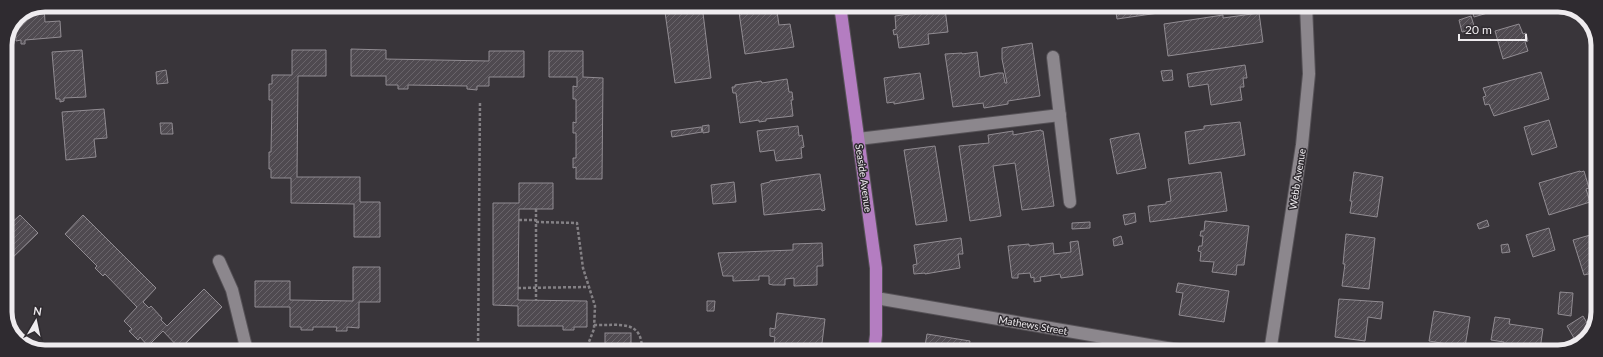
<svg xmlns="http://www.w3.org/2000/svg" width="1603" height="357" viewBox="0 0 1603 357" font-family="Lato,sans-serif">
<defs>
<pattern id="building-hatch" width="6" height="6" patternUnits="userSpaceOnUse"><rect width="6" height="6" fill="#4f4a50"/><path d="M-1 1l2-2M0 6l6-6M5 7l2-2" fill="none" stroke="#69646a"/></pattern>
</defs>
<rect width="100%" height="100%" fill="#39353a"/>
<g fill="url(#building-hatch)" stroke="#918c92">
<rect x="168" y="5" width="18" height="2"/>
<polygon points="453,5 470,5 470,10 454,11"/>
<polygon points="664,5 702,5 711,78 675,83"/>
<polygon points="738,5 776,5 779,25 790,24 794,47 745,54"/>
<polygon points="44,6 45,22 60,21 61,37 25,40 25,44 21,44 21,40 16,41 15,22 17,17"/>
<polygon points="1115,6 1199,6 1200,7 1117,19"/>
<polygon points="1471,6 1511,6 1474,17"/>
<polygon points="945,9 948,32 928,34 929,44 899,48 897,34 894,35 893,30 896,29 895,16"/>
<polygon points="1259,13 1263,42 1168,56 1164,24 1223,15 1223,18"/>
<polygon points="1471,16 1475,29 1462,32 1459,20"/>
<polygon points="1519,24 1523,34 1526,33 1528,41 1525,42 1528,51 1503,59 1495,31"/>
<polygon points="1032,43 1040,96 1008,101 1008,104 984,108 983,103 953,107 945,54 962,53 962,54 977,52 980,77 998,73 1003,73 1005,83 1007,83 1002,59 1002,48"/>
<polygon points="351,49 386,50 386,59 489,61 489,51 524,51 524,77 489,77 489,86 477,86 477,90 467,89 467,86 408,85 408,89 398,89 398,85 386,85 386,76 351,76"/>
<polygon points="82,50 86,97 64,98 64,101 60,102 60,99 56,99 52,52"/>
<polygon points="292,50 326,50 326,76 298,76 297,177 360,177 360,202 380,202 380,237 354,237 354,204 291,203 291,178 271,178 271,169 269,169 269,152 271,152 272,100 269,100 269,84 272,84 272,75 292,75"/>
<polygon points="549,51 583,51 583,77 603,78 602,179 576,179 576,167 573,168 573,158 576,158 576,133 573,133 573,122 576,123 576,99 573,99 573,86 577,87 577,77 549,77"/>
<polygon points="1245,65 1247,78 1243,78 1244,87 1240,87 1242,100 1211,105 1208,84 1189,87 1187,74"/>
<polygon points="166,70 168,83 157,84 156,72"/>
<polygon points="1172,70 1173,80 1163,81 1161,71"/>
<polygon points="1541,72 1549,99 1494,116 1489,104 1485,105 1483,97 1486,96 1483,88"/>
<polygon points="920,73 924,99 894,104 894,102 887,103 884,78"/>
<polygon points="787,79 789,92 792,92 793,100 791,100 793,116 766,119 766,121 759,122 759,120 740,123 736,93 733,93 732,87 735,87 735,85 761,81 762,83"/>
<polygon points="104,109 107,138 94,139 96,157 66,160 62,112"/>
<polygon points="1549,120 1557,147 1532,155 1524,127"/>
<polygon points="1240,122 1245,155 1189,164 1185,132 1204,129 1204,126"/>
<polygon points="160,123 172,123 173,134 161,134"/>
<polygon points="709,125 709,132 703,133 702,126"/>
<polygon points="798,126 799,136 802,135 804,147 801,148 802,158 776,161 774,150 760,152 757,131"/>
<polygon points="701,127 702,132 672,137 671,131"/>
<polygon points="1041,130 1041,131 1043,131 1054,206 1022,210 1015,163 993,166 1001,216 970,221 959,146 989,143 988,135 1013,131 1013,135"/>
<polygon points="1139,133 1146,168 1117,174 1110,139"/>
<polygon points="935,146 947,221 916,225 904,150"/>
<polygon points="1580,171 1581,172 1584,171 1589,188 1586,189 1590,202 1549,215 1539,183"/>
<polygon points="1221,172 1227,211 1150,222 1148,206 1166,204 1166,202 1171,201 1168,179"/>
<polygon points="1354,172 1383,177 1377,217 1350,213 1352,201 1350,201"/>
<polygon points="817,174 820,174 825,210 822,211 821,209 764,215 761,184 770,182 770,181"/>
<polygon points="734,182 736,202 713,204 711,185"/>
<polygon points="519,183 553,183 553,209 519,209 518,300 587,301 587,327 574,327 574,330 563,330 563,326 518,326 518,306 493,305 493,203 519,203"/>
<polygon points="1135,213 1136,222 1125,225 1123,215"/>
<polygon points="20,215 38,233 5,265 5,229"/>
<polygon points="83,215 156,288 143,302 149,308 151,306 162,318 161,320 167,326 204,289 222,307 180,349 163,331 148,346 140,337 138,340 129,331 132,329 124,321 137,307 105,274 103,276 95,268 97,266 65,234"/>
<polygon points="1487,220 1489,226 1479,229 1477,224"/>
<polygon points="1205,221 1249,226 1244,265 1237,265 1236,275 1212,272 1214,262 1200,261 1201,252 1198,251 1199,246 1202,246 1203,236 1200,236 1201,231 1204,231"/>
<polygon points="1090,222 1090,228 1072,229 1072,223"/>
<polygon points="1549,228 1555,250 1533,257 1526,235"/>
<polygon points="1597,233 1597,272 1584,275 1573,240"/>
<polygon points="1346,234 1375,238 1369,289 1342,286 1345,264 1343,264"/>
<polygon points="1121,236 1123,244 1114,246 1113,239"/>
<polygon points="961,238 963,254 958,254 960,268 925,274 925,273 914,274 913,265 917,264 914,245"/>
<polygon points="1078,241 1083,275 1061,278 1060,274 1040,277 1041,281 1034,282 1034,277 1031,278 1030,273 1018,274 1018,278 1012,278 1008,246 1029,244 1029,246 1053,243 1054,254 1071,252 1070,242"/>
<polygon points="822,243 823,266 817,266 817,285 794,286 794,278 785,279 785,285 773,285 769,284 769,276 759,276 759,280 733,281 733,276 723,276 718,253 793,250 793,244"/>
<polygon points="1508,244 1510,252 1502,253 1501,245"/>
<polygon points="353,267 380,267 380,302 359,302 359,328 347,327 347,331 336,331 337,327 313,327 313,330 301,330 301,327 290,327 290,307 255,307 255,281 290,281 290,300 353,301"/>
<polygon points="1178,283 1229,291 1224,322 1179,315 1183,293 1176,292"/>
<polygon points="1560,292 1573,293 1571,316 1558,314"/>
<polygon points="1339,299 1383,302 1381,319 1368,317 1365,341 1335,337"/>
<polygon points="707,301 715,301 714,311 707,311"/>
<polygon points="1434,311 1470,317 1465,347 1429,341"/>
<polygon points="777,313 825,319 821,351 774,344 775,337 770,336 770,328 775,329"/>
<polygon points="1583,316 1590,328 1594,325 1584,342 1569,348 1566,343 1574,338 1567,326"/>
<polygon points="1495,317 1510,319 1509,324 1543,329 1540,349 1544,349 1543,352 1503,352 1504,342 1491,340"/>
<rect x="605" y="333" width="26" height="18"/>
<polygon points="927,334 970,341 968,352 924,352"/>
</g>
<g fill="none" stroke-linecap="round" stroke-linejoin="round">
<g stroke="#565257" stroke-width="14">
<g id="minor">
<polyline points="1053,57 1070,202"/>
<polyline points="858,139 1060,115"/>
<polyline points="219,261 232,290 247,351"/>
<polyline points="876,298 1190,352"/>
<polyline points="1270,352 1302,145 1309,74 1306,6"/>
</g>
</g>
<g stroke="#565257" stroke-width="14">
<polyline id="major" points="840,5 876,268 876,335 874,352"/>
</g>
<g stroke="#848185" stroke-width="2.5" stroke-dasharray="3 2" stroke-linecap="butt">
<polyline points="536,209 536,301"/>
<polyline points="519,220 536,220"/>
<polyline points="536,222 577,223 583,268 595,306 594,329 587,347"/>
<polyline points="518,288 589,287"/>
<path d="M 594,325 C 619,326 643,318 642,352"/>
<polyline points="478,345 587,347 587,351"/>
<polyline points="478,351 480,101"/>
</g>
<use href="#minor" stroke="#8c878d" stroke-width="12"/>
<use href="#major" stroke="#b47dc1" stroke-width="12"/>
</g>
<g text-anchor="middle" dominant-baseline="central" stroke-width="3" stroke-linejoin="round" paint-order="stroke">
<g font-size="10" fill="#efecef" stroke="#2f2b30">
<text transform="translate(864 178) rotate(82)">Seaside Avenue</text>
<text transform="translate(1297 179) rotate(-81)">Webb Avenue</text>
<text transform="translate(1033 325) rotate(10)">Mathews Street</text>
</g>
</g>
<path d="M0 0H1603V357H0ZM45 12H1558A33 33 0 0 1 1591 45V312A33 33 0 0 1 1558 345H45A33 33 0 0 1 12 312V45A33 33 0 0 1 45 12Z" fill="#2f2b30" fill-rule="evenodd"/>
<path fill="none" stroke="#efecef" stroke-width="5" d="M45 12H1558A33 33 0 0 1 1591 45V312A33 33 0 0 1 1558 345H45A33 33 0 0 1 12 312V45A33 33 0 0 1 45 12Z"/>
<g transform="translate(36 321) rotate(9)" stroke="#2f2b30" stroke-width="3" paint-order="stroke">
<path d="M0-3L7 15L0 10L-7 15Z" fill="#efecef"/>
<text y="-6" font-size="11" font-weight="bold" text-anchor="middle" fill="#efecef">N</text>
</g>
<path d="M1459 34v6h67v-6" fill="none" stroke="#efecef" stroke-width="2"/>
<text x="1465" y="34" font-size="12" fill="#efecef" stroke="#2f2b30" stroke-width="3" paint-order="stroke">20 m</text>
</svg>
